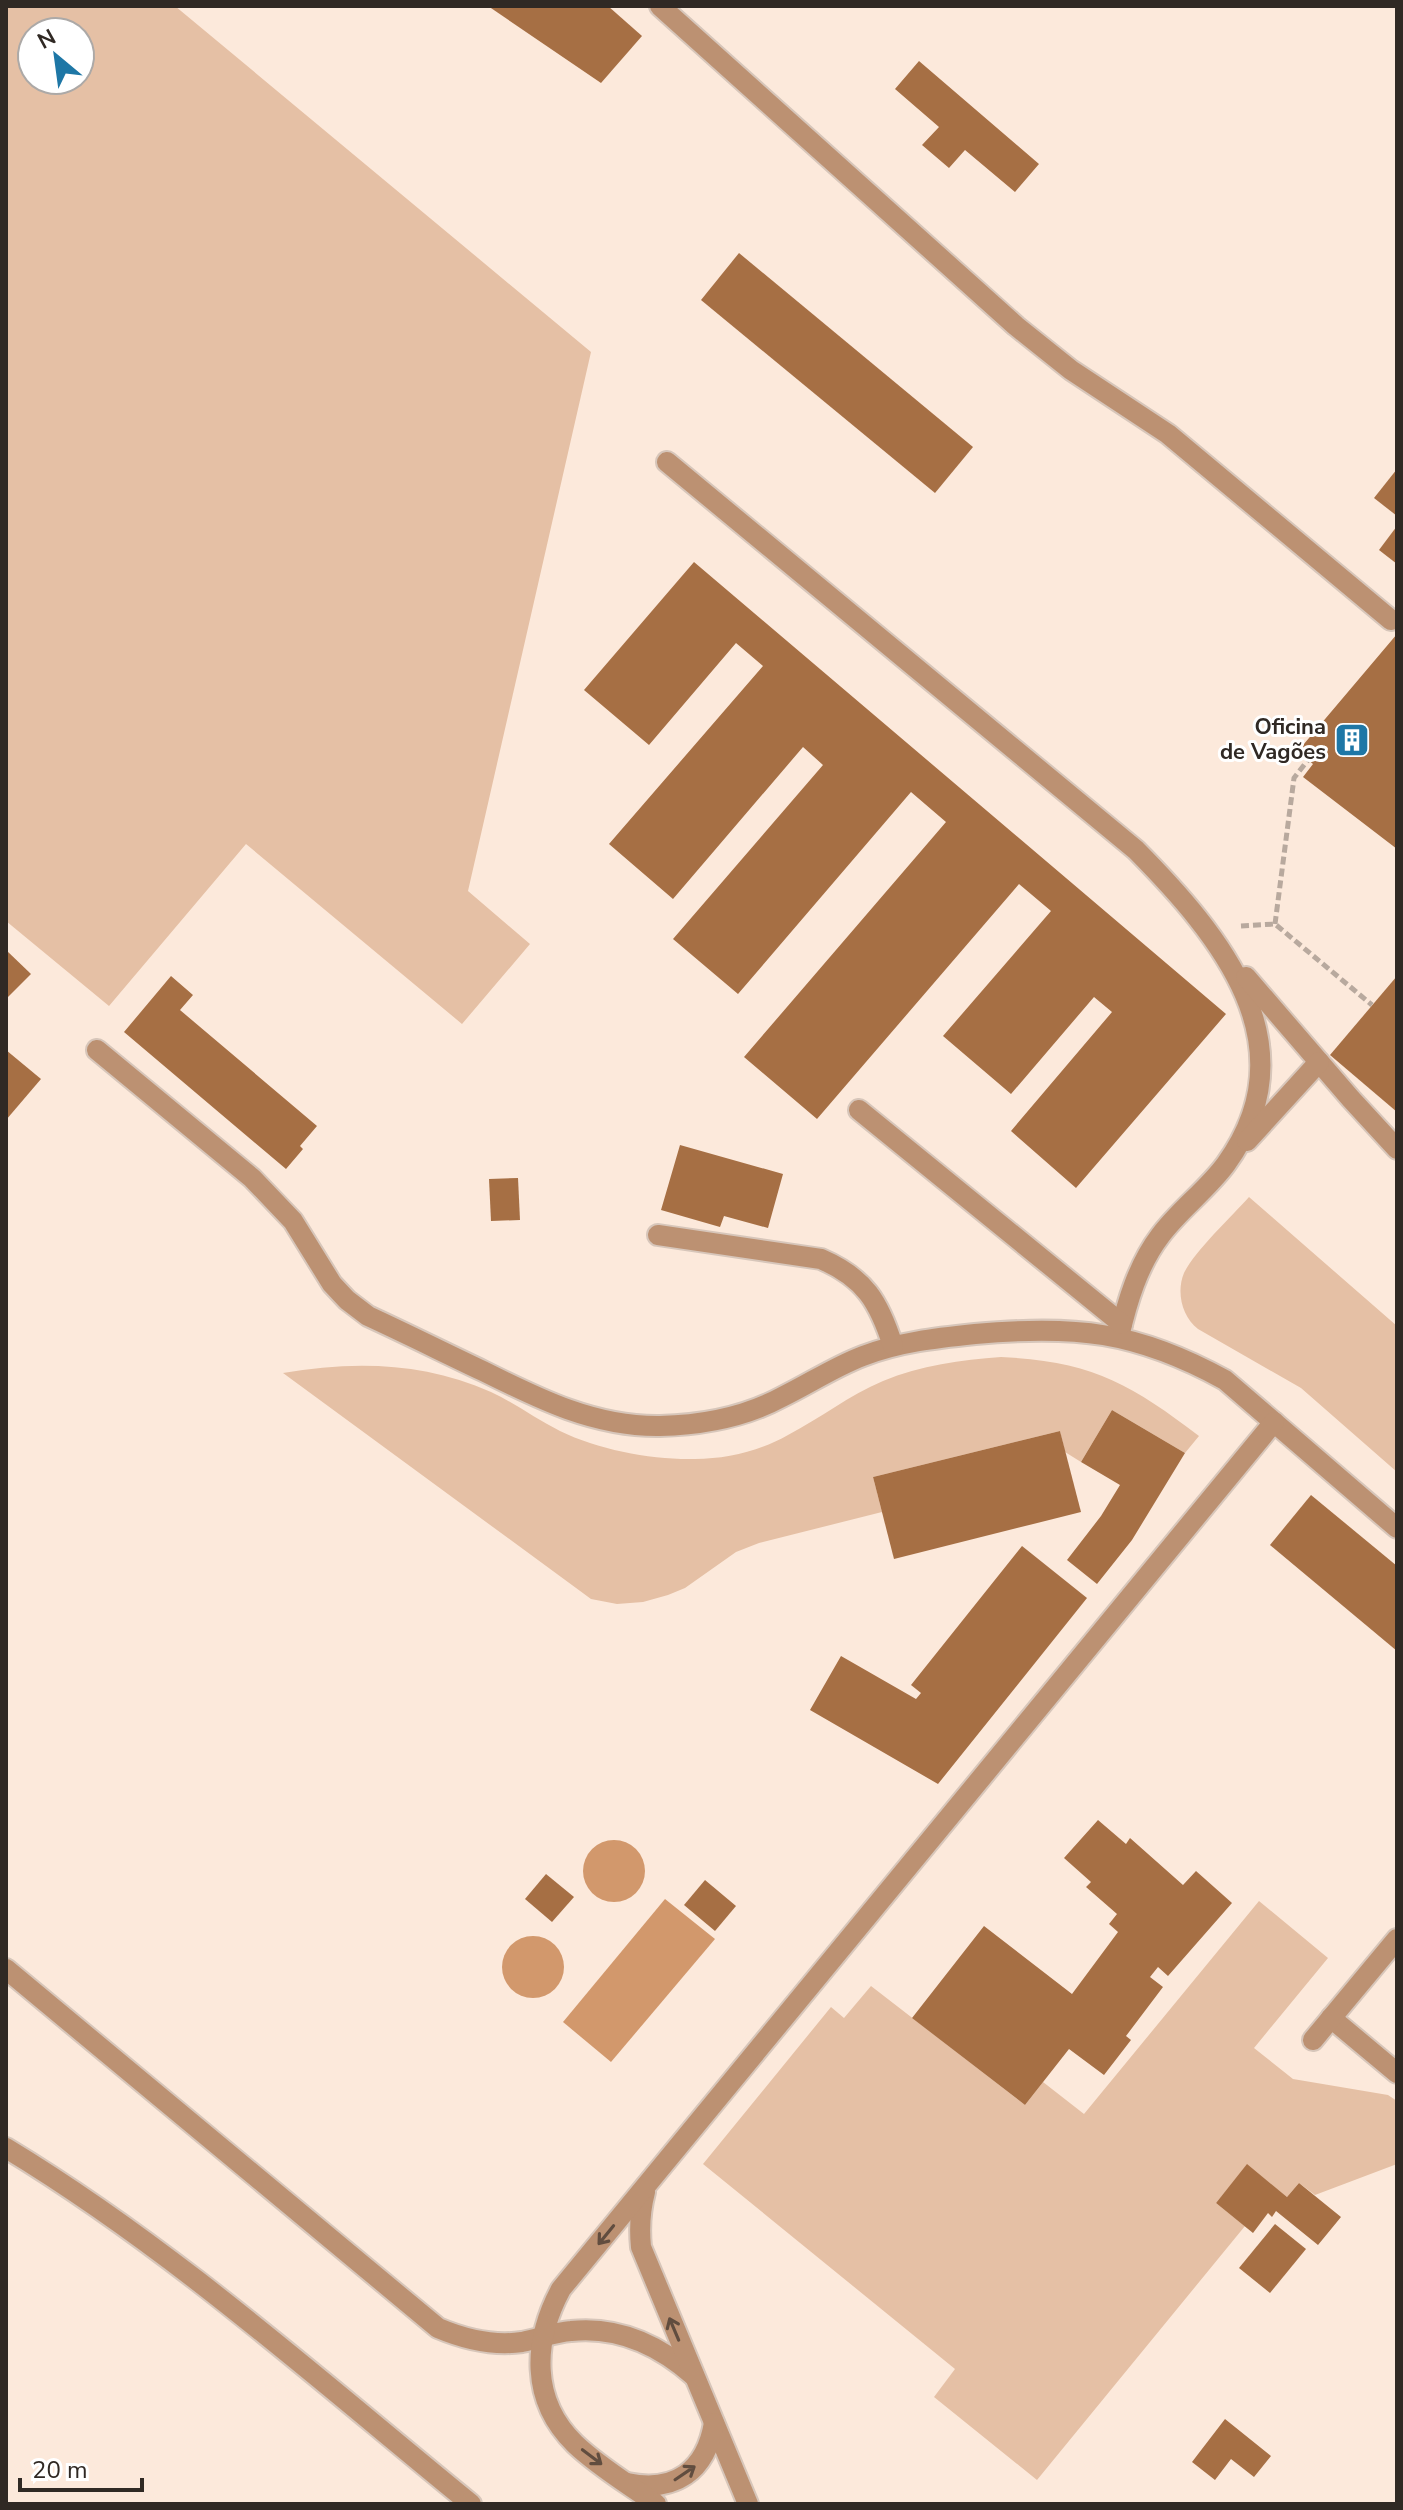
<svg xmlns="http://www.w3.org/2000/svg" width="1403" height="2510" viewBox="0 0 1403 2510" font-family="'Nunito Sans',sans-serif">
<rect width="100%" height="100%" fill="#fce9db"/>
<g fill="#e5c0a5" fill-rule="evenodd">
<path d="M 6,6 L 175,6 L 591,352 L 468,891 L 530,944 L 462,1024 L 246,844 L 109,1006 L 6,921 ZM 32,32 L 80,32 L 80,80 L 32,80 Z"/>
<path d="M 1249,1197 L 1397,1326 L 1397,1472 L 1301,1388 L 1198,1329 C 1182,1317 1176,1292 1184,1273 C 1194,1252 1232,1216 1249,1197 Z"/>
<path d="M 1001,1357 C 1090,1361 1130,1383 1199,1436 L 1185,1453 L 1112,1410 L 1081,1462 L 1065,1452 L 1060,1431 L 873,1477 L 882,1512 L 759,1543 L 736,1552 L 685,1588 L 668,1595 L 643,1602 L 617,1604 L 591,1599 L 283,1373 C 353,1361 424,1362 491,1392 C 515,1403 536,1419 560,1431 C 599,1450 652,1460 695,1459 C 727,1459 760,1451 788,1435 C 821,1418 849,1395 883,1381 C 921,1365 961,1360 1001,1357 Z"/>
<polygon points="1259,1901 1328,1958 1254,2048 1293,2079 1388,2095 1397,2101 1397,2164 1315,2195 1299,2183 1287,2197 1247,2165 1216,2203 1245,2226 1037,2480 934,2397 955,2369 703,2164 831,2007 844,2018 871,1986 1025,2105 1043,2082 1084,2114"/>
</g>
<g fill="#d2986c">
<circle cx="614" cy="1871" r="31"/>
<polygon points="665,1899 715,1939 611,2062 563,2022"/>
<circle cx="533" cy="1967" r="31"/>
</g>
<g fill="#a66f44">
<polygon points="488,6 608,6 642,36 601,83"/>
<polygon points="919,61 1039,164 1015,192 965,150 949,168 922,145 939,127 895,89"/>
<polygon points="739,253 973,447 935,493 701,300"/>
<polygon points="1397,469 1397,516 1374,498"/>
<polygon points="1397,526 1397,564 1379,550"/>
<polygon points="694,562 1226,1014 1076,1188 1011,1131 1112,1012 1094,997 1011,1094 943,1036 1051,911 1019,884 817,1119 744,1057 946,822 911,792 738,994 673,939 823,765 803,747 673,899 609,844 763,666 736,643 649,745 584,690"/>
<polygon points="1397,634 1397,849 1303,777 1313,764 1298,751"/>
<polygon points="6,950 31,974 6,999"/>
<polygon points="171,976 193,995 180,1010 317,1126 300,1146 303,1149 286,1169 124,1032"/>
<polygon points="1397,976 1397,1112 1330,1055"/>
<polygon points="6,1050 41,1079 6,1120"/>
<polygon points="680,1145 783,1174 768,1228 724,1216 720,1227 661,1210"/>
<polygon points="518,1178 520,1220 491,1221 489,1179"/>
<polygon points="1112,1410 1185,1453 1132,1540 1097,1584 1067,1560 1101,1516 1120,1485 1081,1462"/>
<polygon points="1060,1431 1081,1512 894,1559 873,1477"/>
<polygon points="1311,1495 1397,1566 1397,1651 1270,1545"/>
<polygon points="1022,1546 1087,1598 938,1784 810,1710 841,1656 916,1699 921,1693 911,1685"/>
<polygon points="1098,1820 1126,1844 1130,1838 1183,1885 1196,1871 1232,1903 1168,1976 1158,1967 1150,1977 1163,1987 1126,2036 1131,2040 1104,2075 1069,2049 1025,2105 912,2018 984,1926 1072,1994 1118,1932 1109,1924 1117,1914 1086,1887 1091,1882 1064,1858"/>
<polygon points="546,1874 574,1897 552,1922 525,1899"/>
<polygon points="705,1880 736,1906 715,1931 684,1905"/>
<polygon points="1247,2164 1287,2197 1299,2183 1341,2217 1318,2245 1276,2211 1272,2217 1268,2213 1253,2233 1216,2203"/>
<polygon points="1275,2224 1306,2249 1270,2293 1239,2268"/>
<polygon points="1225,2419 1271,2456 1254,2477 1231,2459 1215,2480 1192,2462"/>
</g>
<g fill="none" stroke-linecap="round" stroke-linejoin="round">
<g stroke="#d7c6ba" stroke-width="24">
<g id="service">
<polyline points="660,6 1016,326 1071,370 1168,434 1391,620"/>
<path d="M 667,462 L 1136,850 C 1220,935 1312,1045 1226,1164 C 1207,1190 1179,1210 1160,1236 C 1138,1265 1127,1302 1119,1337"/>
<polyline points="1246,977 1351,1099 1397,1149"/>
<path d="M 97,1050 L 252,1178 L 293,1221 L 332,1284 L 347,1300 L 368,1316 C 407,1334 445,1353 483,1371 C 539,1399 595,1427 660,1426 C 701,1425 745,1417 782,1397 C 809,1384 834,1367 863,1356 C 899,1342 937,1338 975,1334 C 1075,1325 1136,1331 1225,1380 L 1397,1528"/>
<polyline points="859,1110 1122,1324"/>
<polyline points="1247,1141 1319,1062"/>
<path d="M 658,1235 L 821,1259 C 865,1278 879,1302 893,1346"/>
<path d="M 6,1969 L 438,2328 C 464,2339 494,2346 522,2342 C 539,2339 554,2332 571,2331 C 619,2326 659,2345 694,2376"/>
<polyline points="1331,2018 1397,2073"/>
<polyline points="1313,2040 1397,1939"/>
<path d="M 645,2192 C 640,2211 639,2227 641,2247 L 748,2504"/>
<path d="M 627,2483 C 675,2493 706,2471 714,2423"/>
<path d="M 656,2504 C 630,2485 599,2467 575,2444 C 530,2400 533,2341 561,2289 L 1274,1422"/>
</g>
</g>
<g stroke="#d7c6ba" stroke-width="24">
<path id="minor" d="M 6,2148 C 173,2249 320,2381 471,2504"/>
</g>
<g stroke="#b8a99e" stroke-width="5" stroke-dasharray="8 4" stroke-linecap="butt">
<polyline points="1275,924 1294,778 1308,760"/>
<polyline points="1241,926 1275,924 1372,1005"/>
</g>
<use href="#service" stroke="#bc9172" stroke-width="20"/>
<use href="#minor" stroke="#bc9172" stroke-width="20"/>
</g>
<defs><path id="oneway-shaft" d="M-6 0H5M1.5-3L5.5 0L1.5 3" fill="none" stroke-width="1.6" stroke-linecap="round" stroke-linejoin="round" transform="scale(2)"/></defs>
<g stroke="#614d3f">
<use href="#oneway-shaft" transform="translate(606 2235) rotate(129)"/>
<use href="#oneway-shaft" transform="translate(674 2329) rotate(-113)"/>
<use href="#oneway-shaft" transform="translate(592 2457) rotate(37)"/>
<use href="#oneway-shaft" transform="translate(685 2473) rotate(-34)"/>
</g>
<defs>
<g id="building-square" transform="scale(1.8)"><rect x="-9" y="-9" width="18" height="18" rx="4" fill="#1e77a6" stroke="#fff"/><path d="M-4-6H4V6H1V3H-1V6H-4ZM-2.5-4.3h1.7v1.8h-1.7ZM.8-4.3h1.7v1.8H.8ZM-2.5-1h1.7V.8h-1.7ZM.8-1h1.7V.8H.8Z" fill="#fff"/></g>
</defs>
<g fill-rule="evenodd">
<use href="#building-square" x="1352" y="740"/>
</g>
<g text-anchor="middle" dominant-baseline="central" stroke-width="6" stroke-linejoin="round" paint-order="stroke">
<g font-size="22" font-weight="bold" fill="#302924" stroke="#fff" text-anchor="end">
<text x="1326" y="727">Oficina<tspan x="1326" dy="25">de Vagões</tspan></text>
</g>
</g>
<rect width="1403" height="2510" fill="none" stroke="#302924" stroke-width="16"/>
<g transform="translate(56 56) rotate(331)"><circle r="38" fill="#ffffff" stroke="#aca9a7" stroke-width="2"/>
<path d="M0-6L14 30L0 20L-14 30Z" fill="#1e77a6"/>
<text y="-12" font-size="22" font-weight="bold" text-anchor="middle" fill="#302924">N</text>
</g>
<path d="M20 2478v12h122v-12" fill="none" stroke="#302924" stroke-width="4"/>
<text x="32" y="2478" font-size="24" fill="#302924" stroke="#ffffff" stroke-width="6" paint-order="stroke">20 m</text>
</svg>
